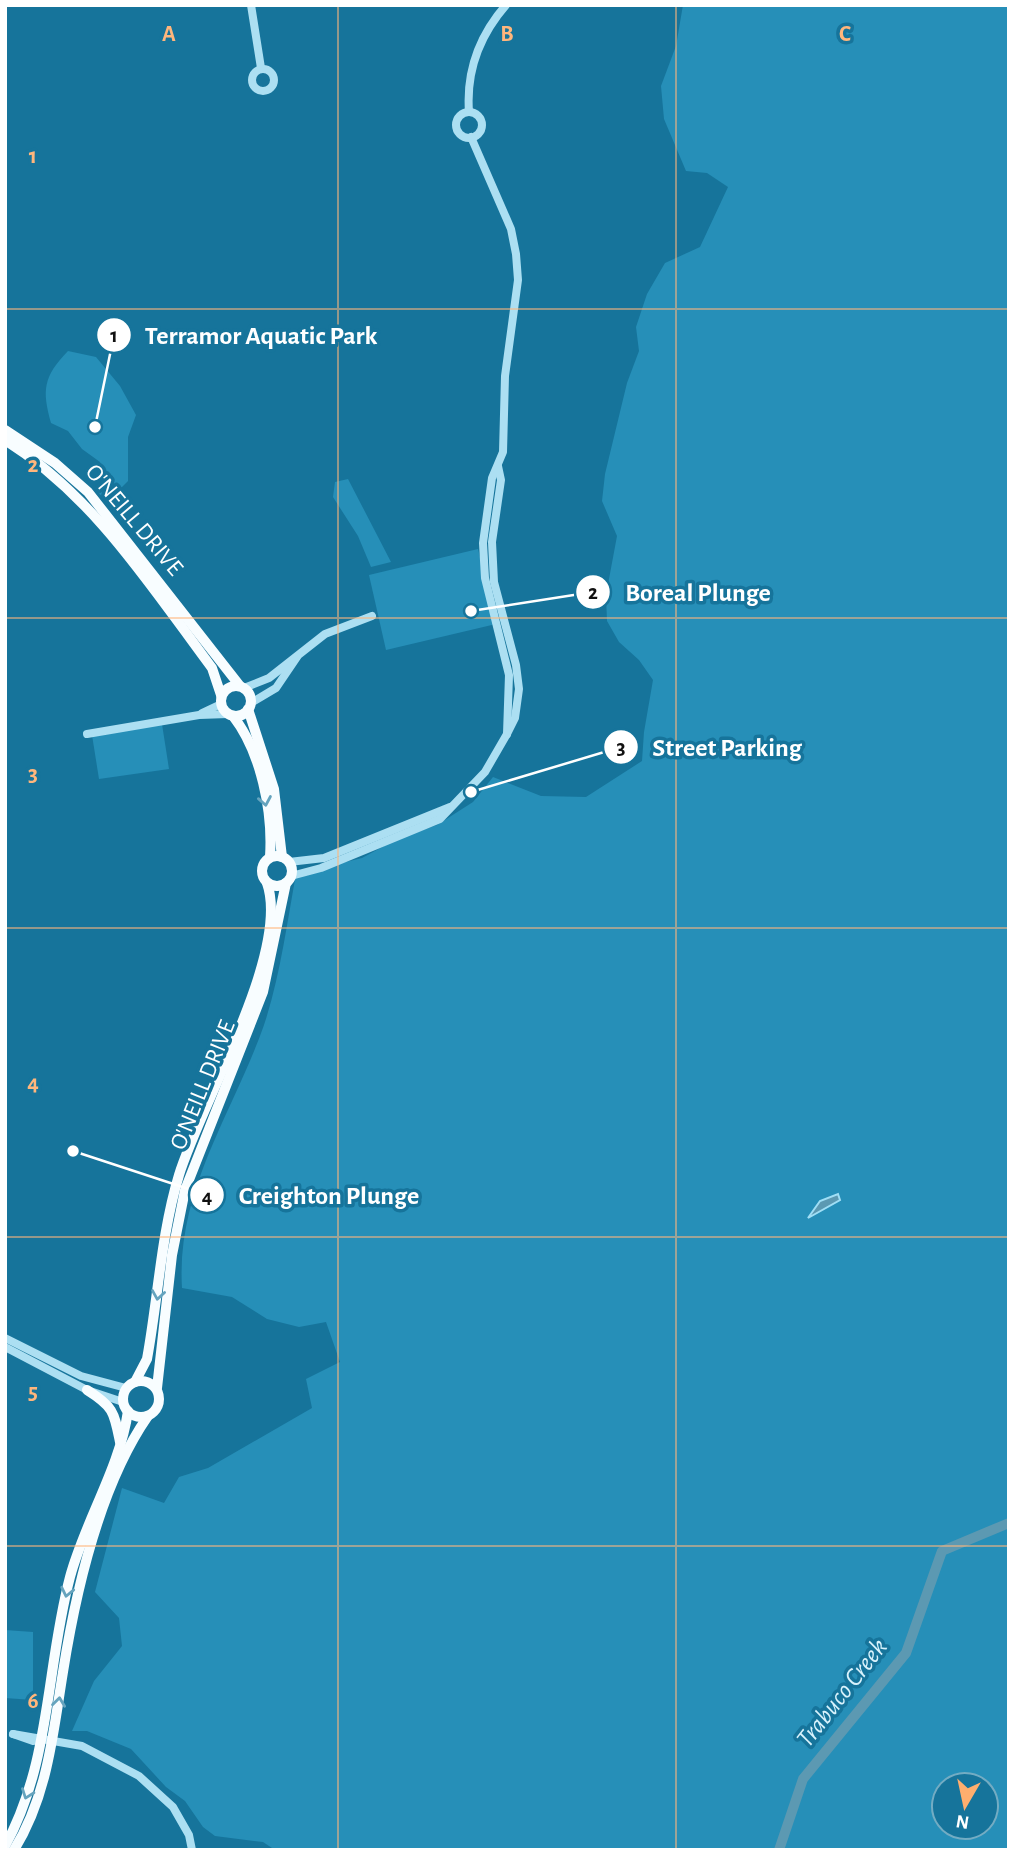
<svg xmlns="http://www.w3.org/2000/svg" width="1014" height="1855" viewBox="0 0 1014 1855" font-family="'Alegreya Sans',sans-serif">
<rect width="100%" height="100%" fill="#16749b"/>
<g fill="#268fb8" fill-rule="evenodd">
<path d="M 683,5 L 1009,5 L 1009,1850 L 275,1850 L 263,1842 L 215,1836 L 203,1827 L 185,1801 L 166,1787 L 131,1749 L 87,1731 L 72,1731 L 94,1681 L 122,1646 L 119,1618 L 95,1592 L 122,1488 L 164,1503 L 179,1477 L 208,1468 L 312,1408 L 306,1379 L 340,1362 L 326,1322 L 299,1327 L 267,1319 L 232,1297 L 182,1288 C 176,1190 233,1113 264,1025 C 280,977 287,923 296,874 L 362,858 L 397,839 L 437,825 L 473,802 L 493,777 L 541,796 L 586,797 L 642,761 L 644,732 L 653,680 L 639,660 L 619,642 L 607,621 L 606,595 L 617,536 L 602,501 L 605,474 L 627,383 L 639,351 L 636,327 L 647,294 L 665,263 L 700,247 L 728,187 L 707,173 L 686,171 L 664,119 L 661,86 L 676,46 ZM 944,1785 L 986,1785 L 986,1827 L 944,1827 Z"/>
<path d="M 68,351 L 96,357 L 120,386 L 136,415 L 128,437 L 128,481 L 107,502 L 97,491 L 104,477 L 100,462 L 82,449 L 68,431 L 51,423 C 42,390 43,377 68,351 Z"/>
<polygon points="348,479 391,562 371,567 358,536 333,497 335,482"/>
<polygon points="478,549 496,624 386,650 369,575"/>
<polygon points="162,724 169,769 99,779 92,735"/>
<polygon points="5,1630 33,1632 33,1700 5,1698"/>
</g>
<polygon fill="#5c99b2" stroke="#9fdef5" stroke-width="2" points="838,1194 840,1200 808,1218 820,1201"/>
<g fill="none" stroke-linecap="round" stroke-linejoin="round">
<polyline stroke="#5c99b2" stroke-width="10" points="779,1850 803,1779 906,1653 942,1551 1009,1523"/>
<g stroke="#acdff2" stroke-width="8">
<polyline points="251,5 261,68"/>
<circle cx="263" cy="80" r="11"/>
<path d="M 469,112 C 466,71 479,36 506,5"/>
<circle cx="469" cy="125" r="13"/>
<polyline points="471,137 511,229 516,254 518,280 505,376 503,452 492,478 483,543 485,578 509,675 507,734"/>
<polyline points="244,688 269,678 325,634 372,616"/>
<polyline points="251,703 276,688 297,657"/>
<polyline points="202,713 221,704"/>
<polyline points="87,734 199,715 228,714"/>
<polyline points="289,862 324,858 450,807"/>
<polyline points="291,876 321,868 440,819 485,772 507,734 515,718 519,689 516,665 494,582 492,542 501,480 498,466"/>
<polyline points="5,1338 81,1376 126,1388"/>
<polyline points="5,1347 87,1390 123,1402"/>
<polyline points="13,1734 82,1746 139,1776 173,1807 189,1835 192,1850"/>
<polyline points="13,1734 33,1741 42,1739"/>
</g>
<g stroke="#f8fdff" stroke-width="10">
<polyline points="5,430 55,463 88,492 240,686"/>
<path d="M 5,440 C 94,496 150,585 212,668 L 221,695"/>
<circle cx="236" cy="701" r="15"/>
<polyline points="248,709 274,789 282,857"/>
<path d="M 233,716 C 261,752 273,811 270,857"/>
<circle cx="277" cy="871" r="15"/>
<circle cx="141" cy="1399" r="18"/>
<path d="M 135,1382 L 147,1359 C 158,1299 161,1234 179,1175 C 200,1105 291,952 267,883"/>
<polyline points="157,1388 172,1255 185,1190 263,992 286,883"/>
<path d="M 87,1390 C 114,1407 114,1412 120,1442"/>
<path d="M 5,1846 C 51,1763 46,1667 70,1577 C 85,1521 120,1468 128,1411"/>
<path d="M 14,1850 C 48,1795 53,1733 63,1672 C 76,1590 100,1485 148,1416"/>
</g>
</g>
<defs><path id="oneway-chevron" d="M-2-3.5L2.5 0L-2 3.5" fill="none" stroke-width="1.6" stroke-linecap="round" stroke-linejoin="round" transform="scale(1.75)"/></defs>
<g stroke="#65a4be">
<use href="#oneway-chevron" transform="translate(265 801) rotate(80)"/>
<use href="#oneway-chevron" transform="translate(158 1295) rotate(99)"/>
<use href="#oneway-chevron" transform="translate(67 1592) rotate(102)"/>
<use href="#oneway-chevron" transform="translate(59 1702) rotate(-83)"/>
<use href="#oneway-chevron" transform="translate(27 1794) rotate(110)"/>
</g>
<path fill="none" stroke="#ffb67c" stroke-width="2" stroke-opacity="0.55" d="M 338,5 L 338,1850M 676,5 L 676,1850M 5,309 L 1009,309M 5,618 L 1009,618M 5,928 L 1009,928M 5,1237 L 1009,1237M 5,1546 L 1009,1546"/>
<g text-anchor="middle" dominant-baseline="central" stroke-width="7" stroke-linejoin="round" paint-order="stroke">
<g font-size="24" fill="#fff" stroke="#16749b">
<text transform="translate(134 520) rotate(50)">O'NEILL DRIVE</text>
<text transform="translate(203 1085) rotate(-68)">O'NEILL DRIVE</text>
</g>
<g font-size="26" font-style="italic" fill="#d8f2fc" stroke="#16749b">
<text transform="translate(842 1693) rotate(-52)">Trabuco Creek</text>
</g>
</g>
<g font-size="23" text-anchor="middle" font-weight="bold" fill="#ffb67c" stroke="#16749b" stroke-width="7" stroke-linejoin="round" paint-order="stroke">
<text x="169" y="41">A</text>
<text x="507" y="41">B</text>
<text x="845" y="41">C</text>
<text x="33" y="163">1</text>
<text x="33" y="472">2</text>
<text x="33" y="781">3</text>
<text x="33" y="1090">4</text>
<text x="33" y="1399">5</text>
<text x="33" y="1708">6</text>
</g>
<path fill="none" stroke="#fff" stroke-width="2.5" d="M95 427L114 335M471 611L593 592M471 792L621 747M73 1151L207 1195"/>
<g fill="#fff" stroke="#16749b" stroke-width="2.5">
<circle cx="95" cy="427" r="7"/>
<circle cx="471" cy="611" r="7"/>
<circle cx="471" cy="792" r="7"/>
<circle cx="73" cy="1151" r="7"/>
<circle cx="114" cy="335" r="18"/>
<circle cx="593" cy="592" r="18"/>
<circle cx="621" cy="747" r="18"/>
<circle cx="207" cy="1195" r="18"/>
</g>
<g font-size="21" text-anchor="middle" font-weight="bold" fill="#111">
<text x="114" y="342">1</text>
<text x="593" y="599">2</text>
<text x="621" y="754">3</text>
<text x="207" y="1203">4</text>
</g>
<g font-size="26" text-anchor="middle" font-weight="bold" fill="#fff" stroke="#16749b" stroke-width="7" stroke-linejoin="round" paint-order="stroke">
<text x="261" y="344">Terramor Aquatic Park</text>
<text x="698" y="601">Boreal Plunge</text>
<text x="727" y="756">Street Parking</text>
<text x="329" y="1204">Creighton Plunge</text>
</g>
<rect width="1014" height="1855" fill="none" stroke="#ffffff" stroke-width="14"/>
<g transform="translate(965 1806) rotate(189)"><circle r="33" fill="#16749b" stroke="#73acc3" stroke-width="2"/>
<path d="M0-5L12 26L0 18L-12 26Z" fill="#ffae6e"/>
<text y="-10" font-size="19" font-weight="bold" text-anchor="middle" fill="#ffffff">N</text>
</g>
</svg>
